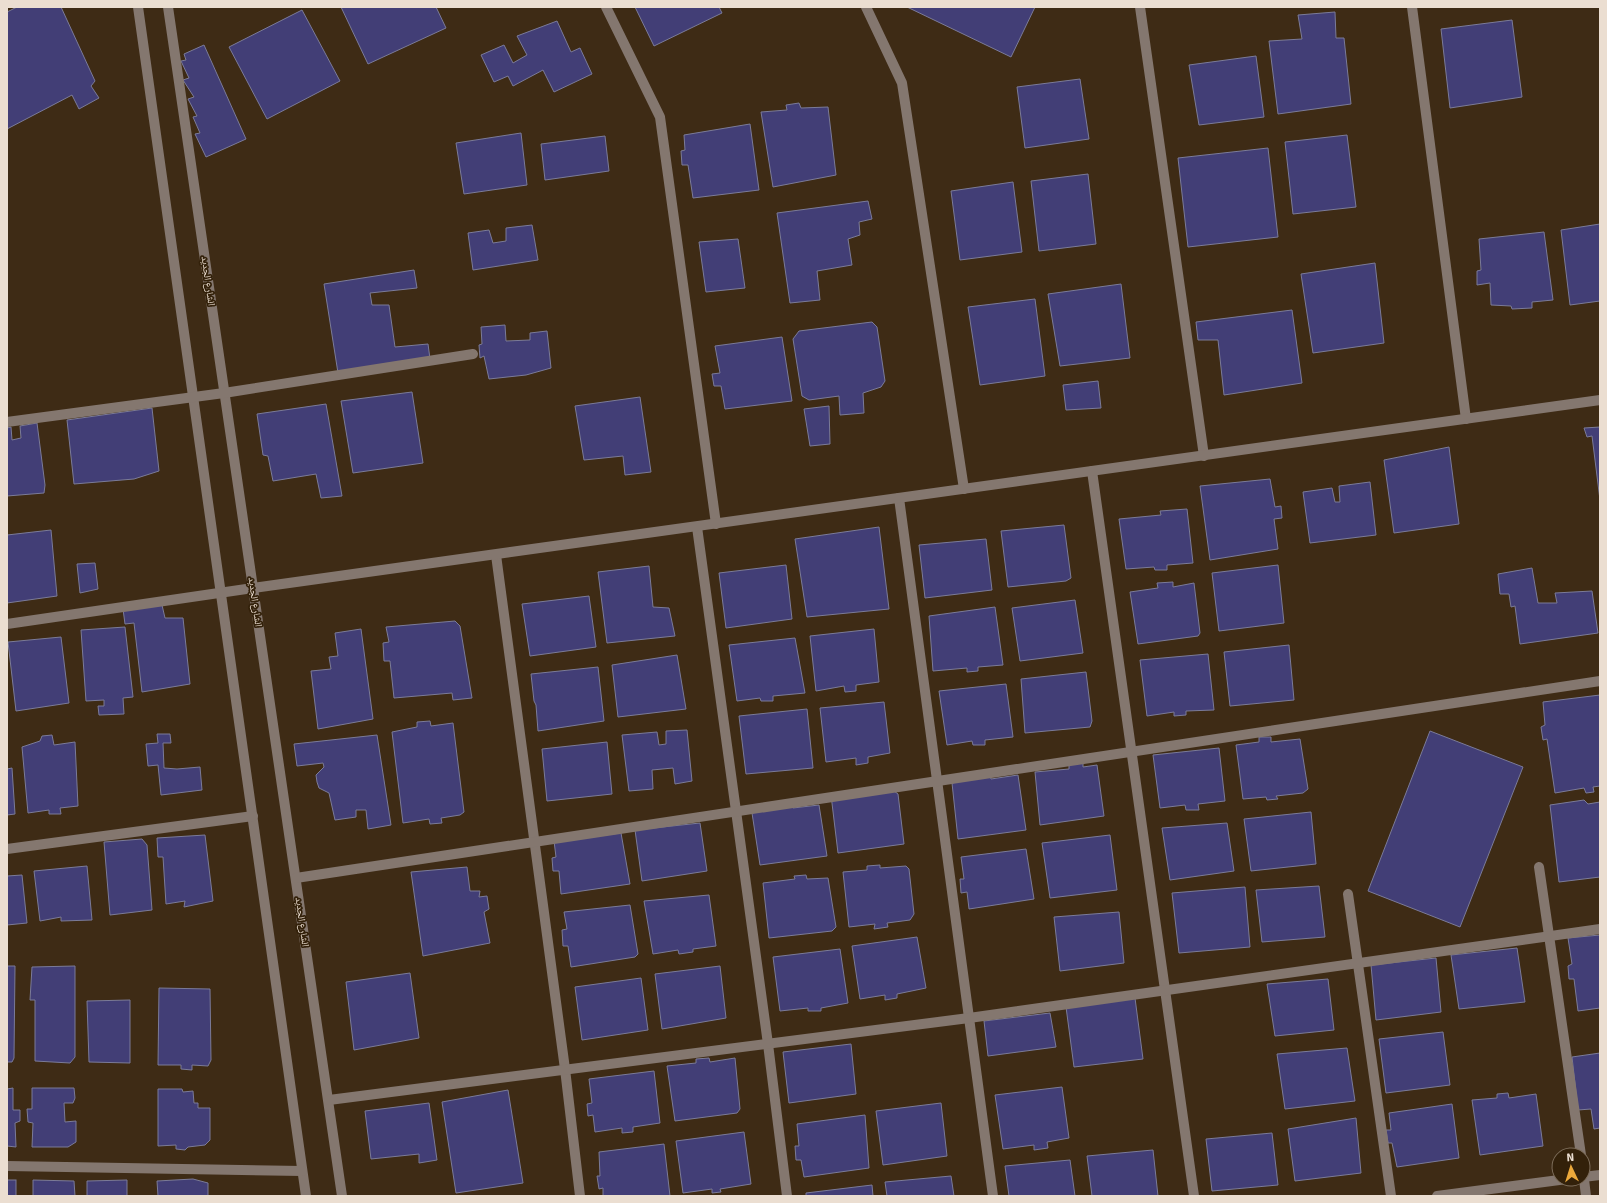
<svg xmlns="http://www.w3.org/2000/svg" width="1607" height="1203" viewBox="0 0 1607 1203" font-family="Signika,'Noto Naskh Arabic',sans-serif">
<rect width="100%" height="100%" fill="#3e2b15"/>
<g fill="#423e76" stroke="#7b7b98">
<polygon points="17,7 61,7 95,81 91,86 99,98 79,109 72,95 7,129 7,12"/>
<polygon points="341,7 436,7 446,28 368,64"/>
<polygon points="635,7 719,7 722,13 654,46"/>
<polygon points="907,7 1035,7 1011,57"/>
<polygon points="302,10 340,81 267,119 229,47"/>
<polygon points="1335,12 1336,38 1344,38 1351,104 1278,114 1269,41 1302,39 1298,15"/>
<polygon points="1512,20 1522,97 1450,108 1441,29"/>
<polygon points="557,21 571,52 580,48 592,74 554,92 543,70 513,86 508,76 494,82 481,55 504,45 513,63 527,55 517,36"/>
<polygon points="204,45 246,139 206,157 195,134 200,133 193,117 197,116 188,99 194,97 183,80 189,78 181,61 186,60 184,54"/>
<polygon points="1256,56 1264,117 1199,125 1189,65"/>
<polygon points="1080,79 1089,139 1025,148 1017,87"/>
<polygon points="799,103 801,108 828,107 836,175 773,187 761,112 787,110 786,105"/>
<polygon points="750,124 759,190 693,198 688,165 682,165 681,151 685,150 684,135"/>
<polygon points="521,133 527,185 464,194 456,143"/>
<polygon points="1347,135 1356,207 1293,214 1285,142"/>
<polygon points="605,136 609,171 545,180 541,144"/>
<polygon points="1268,148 1278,237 1188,247 1178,158"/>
<polygon points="1088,174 1096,244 1039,251 1031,181"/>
<polygon points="1013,182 1022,252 960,260 951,191"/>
<polygon points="868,201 872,219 859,222 860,235 848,239 852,265 817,271 820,300 790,303 777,213"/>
<polygon points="1600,224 1600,301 1570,305 1561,230"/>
<polygon points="532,225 538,260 473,270 468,233 489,230 493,243 506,241 506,228"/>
<polygon points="1544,232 1553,300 1532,302 1532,308 1512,309 1511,306 1491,305 1490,283 1477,285 1477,271 1481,270 1479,239"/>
<polygon points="738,239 745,288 706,292 699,242"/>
<polygon points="1375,263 1384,343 1313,353 1301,274"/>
<polygon points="414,270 417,288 370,293 372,305 389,305 395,347 428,344 430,359 338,373 324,284"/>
<polygon points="1121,284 1130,358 1060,366 1048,294"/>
<polygon points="1035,299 1045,376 980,385 968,307"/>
<polygon points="1292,310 1302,383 1224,395 1218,340 1198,340 1196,322"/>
<polygon points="872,322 877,327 885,381 881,387 863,393 864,413 840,415 839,396 809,400 802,396 793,339 799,331"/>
<polygon points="505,325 506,341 530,340 530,333 547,331 551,368 526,375 489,379 484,356 480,358 479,345 482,344 481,327"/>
<polygon points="782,337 792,401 725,409 721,386 714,386 712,374 720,373 715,346"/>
<polygon points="1098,381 1101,408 1066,410 1063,385"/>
<polygon points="412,392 423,463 353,473 341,401"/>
<polygon points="640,397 651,472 625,475 623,456 584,460 575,406"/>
<polygon points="326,404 342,496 321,498 316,474 273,481 268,456 263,455 257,414"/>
<polygon points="829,406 830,444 810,446 804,409"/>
<polygon points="152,408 159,471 134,479 74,484 67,420"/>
<polygon points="37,423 45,485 44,493 7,496 7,428 11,427 12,440 21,438 20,426"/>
<polygon points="1600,427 1600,500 1592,436 1587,437 1584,428"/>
<polygon points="1449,447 1459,524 1394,533 1384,460"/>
<polygon points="1270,479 1275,507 1281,506 1282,518 1274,519 1278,549 1210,560 1200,486"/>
<polygon points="1370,482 1376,535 1310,543 1303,492 1332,488 1335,502 1340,502 1339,486"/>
<polygon points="1187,509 1193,563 1167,565 1167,570 1155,570 1154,567 1126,569 1119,519 1161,515 1160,511"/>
<polygon points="1064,525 1071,578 1066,581 1008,587 1001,531"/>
<polygon points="879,527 889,609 807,617 795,539"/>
<polygon points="51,530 57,596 7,603 7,535"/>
<polygon points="986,539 992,590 925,598 919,545"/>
<polygon points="95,563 98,589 80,593 77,564"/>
<polygon points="786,565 792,619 726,628 719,573"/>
<polygon points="1278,565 1284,623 1219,631 1212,573"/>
<polygon points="649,566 653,607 669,608 675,636 607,643 598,572"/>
<polygon points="1532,568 1538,603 1557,603 1555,593 1592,591 1598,633 1520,644 1515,606 1511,607 1509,594 1500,594 1498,574"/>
<polygon points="1173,582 1173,587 1194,583 1200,633 1198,636 1138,644 1130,592 1158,588 1157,583"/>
<polygon points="589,596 596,647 530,656 522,604"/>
<polygon points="1075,600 1083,653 1020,661 1012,608"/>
<polygon points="162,605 165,618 183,618 190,684 142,692 134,623 125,624 123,609"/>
<polygon points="995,607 1003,665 978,667 978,671 967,672 967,668 933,671 929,616"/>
<polygon points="455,621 460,626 472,698 453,700 452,693 394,698 390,661 384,661 383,643 389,642 386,627"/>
<polygon points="125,627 133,697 123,698 124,714 99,715 98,706 104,706 104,700 86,701 81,630"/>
<polygon points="361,629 373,719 318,729 311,671 331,669 329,657 338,656 335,633"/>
<polygon points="874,629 879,682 856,685 856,691 845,692 844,686 816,691 810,636"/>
<polygon points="61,637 69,703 16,711 8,642"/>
<polygon points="795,638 805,693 773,696 773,701 761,701 760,698 737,701 729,645"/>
<polygon points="1289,645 1294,700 1230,706 1224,652"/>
<polygon points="1208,654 1214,710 1186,711 1186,715 1174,716 1174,712 1147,716 1140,660"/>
<polygon points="677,655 686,709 618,717 612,665"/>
<polygon points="598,667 604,721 538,731 536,705 534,701 531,674"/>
<polygon points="1086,672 1092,721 1090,727 1025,733 1021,679"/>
<polygon points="1006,684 1013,737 985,740 985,745 973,745 972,741 947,745 939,691"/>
<polygon points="1600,695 1600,786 1593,787 1594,792 1586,793 1584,788 1555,793 1547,739 1543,740 1541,727 1545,725 1543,702"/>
<polygon points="884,702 890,753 868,757 868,763 856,765 856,758 826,762 820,708"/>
<polygon points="807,709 813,768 746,774 739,716"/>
<polygon points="430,721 431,726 453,723 464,812 460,815 441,818 442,823 430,824 429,819 403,823 392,732 417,727 417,722"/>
<polygon points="687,730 692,781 675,784 673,768 652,770 653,789 629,791 622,735 657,732 659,745 666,744 666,731"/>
<polygon points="1430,731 1523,767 1460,927 1368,891"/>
<polygon points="157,734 170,734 171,743 163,743 164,768 177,769 200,767 202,790 161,795 158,765 148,766 146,744 158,743"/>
<polygon points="52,735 54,745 75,742 78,806 60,808 61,814 49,814 49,810 28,813 22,747 40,741 42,736"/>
<polygon points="377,735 391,825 368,829 366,810 356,810 356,817 335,820 329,793 319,788 317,782 316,775 324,767 323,763 297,766 294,744"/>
<polygon points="1259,737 1271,737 1271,742 1300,739 1308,789 1303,793 1276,796 1278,799 1267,800 1266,797 1243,799 1236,745 1259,742"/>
<polygon points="607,742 612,794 547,801 542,749"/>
<polygon points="1219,748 1225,801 1198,804 1199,810 1186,810 1185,805 1160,808 1153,755"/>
<polygon points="1083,763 1083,767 1097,765 1104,816 1040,825 1035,772 1069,769 1069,764"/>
<polygon points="12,768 15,814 7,815 7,769"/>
<polygon points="990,775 991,779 1018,775 1026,830 958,839 952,783"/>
<polygon points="894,791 898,794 904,844 838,853 831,795"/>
<polygon points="1584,800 1588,804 1600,802 1600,877 1559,882 1550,805"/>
<polygon points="792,805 793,808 819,805 827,856 760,865 752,813"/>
<polygon points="1311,812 1316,864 1251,871 1244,819"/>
<polygon points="700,823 707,871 642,881 635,830"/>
<polygon points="1227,823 1234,871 1170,880 1162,828"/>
<polygon points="621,833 630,884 561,894 559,871 553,871 552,858 556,857 554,841"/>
<polygon points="205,835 213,901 184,907 185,901 166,904 163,857 158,857 157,838"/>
<polygon points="1110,835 1117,890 1050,898 1042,843"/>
<polygon points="142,839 147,845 152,910 110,915 104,842"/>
<polygon points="1026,849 1034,899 969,909 967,892 961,893 960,879 964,879 961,857"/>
<polygon points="880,865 880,868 906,866 909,869 914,914 910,920 887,923 888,927 874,929 875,924 849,927 843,872 867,870 867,866"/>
<polygon points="87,866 92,920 61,921 61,917 40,921 34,871"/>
<polygon points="467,867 470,891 480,891 479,897 487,896 489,909 484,912 490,943 423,956 411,872"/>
<polygon points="22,875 27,923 7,925 7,876"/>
<polygon points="806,875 807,879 828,878 836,927 832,931 769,938 763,883 795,879 794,876"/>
<polygon points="1319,886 1325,937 1262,942 1256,890"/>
<polygon points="1245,887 1250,947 1179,953 1172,893"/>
<polygon points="709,895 716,946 693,949 693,952 679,954 678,950 653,954 644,901"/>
<polygon points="630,905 638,954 635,957 571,967 568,946 563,946 562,930 567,929 564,912"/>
<polygon points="1119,912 1124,963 1060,971 1054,917"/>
<polygon points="1600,935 1600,1008 1578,1011 1574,979 1569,979 1568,966 1572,964 1568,938"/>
<polygon points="917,937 926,988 897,994 897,998 885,1000 885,995 860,999 852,946"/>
<polygon points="1517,948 1525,1002 1459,1009 1451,955"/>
<polygon points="840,949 848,1003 821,1008 821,1011 808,1011 808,1008 780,1011 773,957"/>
<polygon points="1436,958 1441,1012 1376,1020 1371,965"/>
<polygon points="7,966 15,966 14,1058 12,1062 7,1062"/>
<polygon points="75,966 75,1057 70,1063 35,1061 35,1000 30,1000 32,967"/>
<polygon points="720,966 726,1018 662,1029 655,974"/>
<polygon points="410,973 419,1038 354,1050 346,982"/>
<polygon points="641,978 648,1030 582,1040 575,987"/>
<polygon points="1328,979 1334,1030 1275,1036 1267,984"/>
<polygon points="159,988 210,989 211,1060 208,1066 192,1065 192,1070 181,1069 181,1065 158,1065"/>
<polygon points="1135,998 1143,1059 1074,1067 1066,1007"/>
<polygon points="130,1000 130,1063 89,1062 87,1001"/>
<polygon points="1050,1013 1056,1047 988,1056 984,1021"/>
<polygon points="1443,1032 1450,1085 1386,1093 1379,1039"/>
<polygon points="851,1044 856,1094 789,1103 783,1052"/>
<polygon points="1347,1048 1355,1101 1285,1109 1277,1054"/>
<polygon points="1600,1053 1600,1128 1594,1129 1591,1109 1578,1110 1572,1057"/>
<polygon points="709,1058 710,1062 735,1058 740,1109 737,1113 675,1121 667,1066 696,1063 696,1059"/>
<polygon points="654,1071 660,1123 633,1127 633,1132 622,1133 622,1128 595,1132 593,1115 588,1116 587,1104 592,1103 589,1079"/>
<polygon points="1062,1087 1069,1138 1047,1142 1048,1148 1034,1150 1034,1145 1003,1149 995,1095"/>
<polygon points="13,1088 13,1110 20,1110 20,1121 15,1123 16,1147 7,1146 7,1089"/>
<polygon points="32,1088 74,1088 75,1098 73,1103 64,1103 65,1122 76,1121 76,1142 68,1147 32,1147 33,1123 28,1122 27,1109 32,1109"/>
<polygon points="158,1089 182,1089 183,1092 193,1091 194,1103 198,1103 198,1108 210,1108 210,1140 205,1145 188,1147 185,1150 176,1149 176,1145 158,1146"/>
<polygon points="508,1090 523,1183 456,1193 442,1102"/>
<polygon points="1508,1093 1509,1098 1536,1094 1543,1146 1480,1155 1472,1100 1497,1098 1497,1094"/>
<polygon points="429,1103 437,1160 419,1163 419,1154 371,1159 365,1111"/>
<polygon points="941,1103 947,1156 883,1165 876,1111"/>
<polygon points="1452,1104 1459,1158 1397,1167 1392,1143 1388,1143 1386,1130 1391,1130 1389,1113"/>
<polygon points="865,1115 869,1168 804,1177 801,1160 796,1160 795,1146 799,1146 797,1124"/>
<polygon points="1356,1118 1361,1173 1295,1181 1288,1129"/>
<polygon points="744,1132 751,1184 720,1189 721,1192 712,1193 712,1189 683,1193 676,1141"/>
<polygon points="1272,1133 1278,1185 1212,1191 1206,1139"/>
<polygon points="664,1144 670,1196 603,1196 603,1188 599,1189 597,1176 600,1176 599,1152"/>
<polygon points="1153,1150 1158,1196 1092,1196 1087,1156"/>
<polygon points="1070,1160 1075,1196 1009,1196 1005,1166"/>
<polygon points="951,1176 954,1196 887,1196 885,1182"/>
<polygon points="193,1179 208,1183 208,1196 158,1196 157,1181"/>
<rect x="7" y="1180" width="9" height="16"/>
<polygon points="33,1180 74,1181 75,1196 33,1196"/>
<polygon points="127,1180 127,1196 87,1196 87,1181"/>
<polygon points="872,1185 873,1196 806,1196 806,1193"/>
</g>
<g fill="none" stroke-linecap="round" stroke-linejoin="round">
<g stroke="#84776f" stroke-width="10">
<polyline points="138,7 306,1196"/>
<polyline points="168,7 342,1196"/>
<polyline points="606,7 660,117 716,524"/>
<polyline points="866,7 902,83 964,489"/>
<polyline points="1140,7 1204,456"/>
<polyline points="1412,7 1466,419"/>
<polyline points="7,422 224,393 473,354"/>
<polyline points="1092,471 1194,1196"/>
<polyline points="899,498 993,1196"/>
<polyline points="697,527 768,1044 787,1196"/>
<polyline points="496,555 565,1069 580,1196"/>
<polyline points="7,624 253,588 1600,400"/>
<polyline points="7,849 253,816"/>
<polyline points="1539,867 1581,1155"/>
<polyline points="296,878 1600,681"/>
<polyline points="1348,894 1391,1196"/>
<polyline points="329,1100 969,1018 1600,929"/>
<polyline points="7,1166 302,1171"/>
<polyline points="1583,1171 1586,1196"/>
<polyline points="1583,1177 1600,1175"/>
<polyline points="1437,1196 1567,1179"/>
</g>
</g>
<g text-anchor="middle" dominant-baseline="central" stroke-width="3.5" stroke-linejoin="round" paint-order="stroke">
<g font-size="10" fill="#ebded1" stroke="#33210a">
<text transform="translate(208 281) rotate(82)">الشارع الجديد</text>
<text transform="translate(255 602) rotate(82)">الشارع الجديد</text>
<text transform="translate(302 922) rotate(82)">الشارع الجديد</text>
</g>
</g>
<rect width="1607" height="1203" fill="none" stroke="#ebded1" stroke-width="16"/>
<g transform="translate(1571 1167) rotate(356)"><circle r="19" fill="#33210a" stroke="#7d6d5a"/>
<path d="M0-3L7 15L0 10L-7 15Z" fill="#eca93b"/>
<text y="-6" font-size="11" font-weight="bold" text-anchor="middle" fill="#ebded1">N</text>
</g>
</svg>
